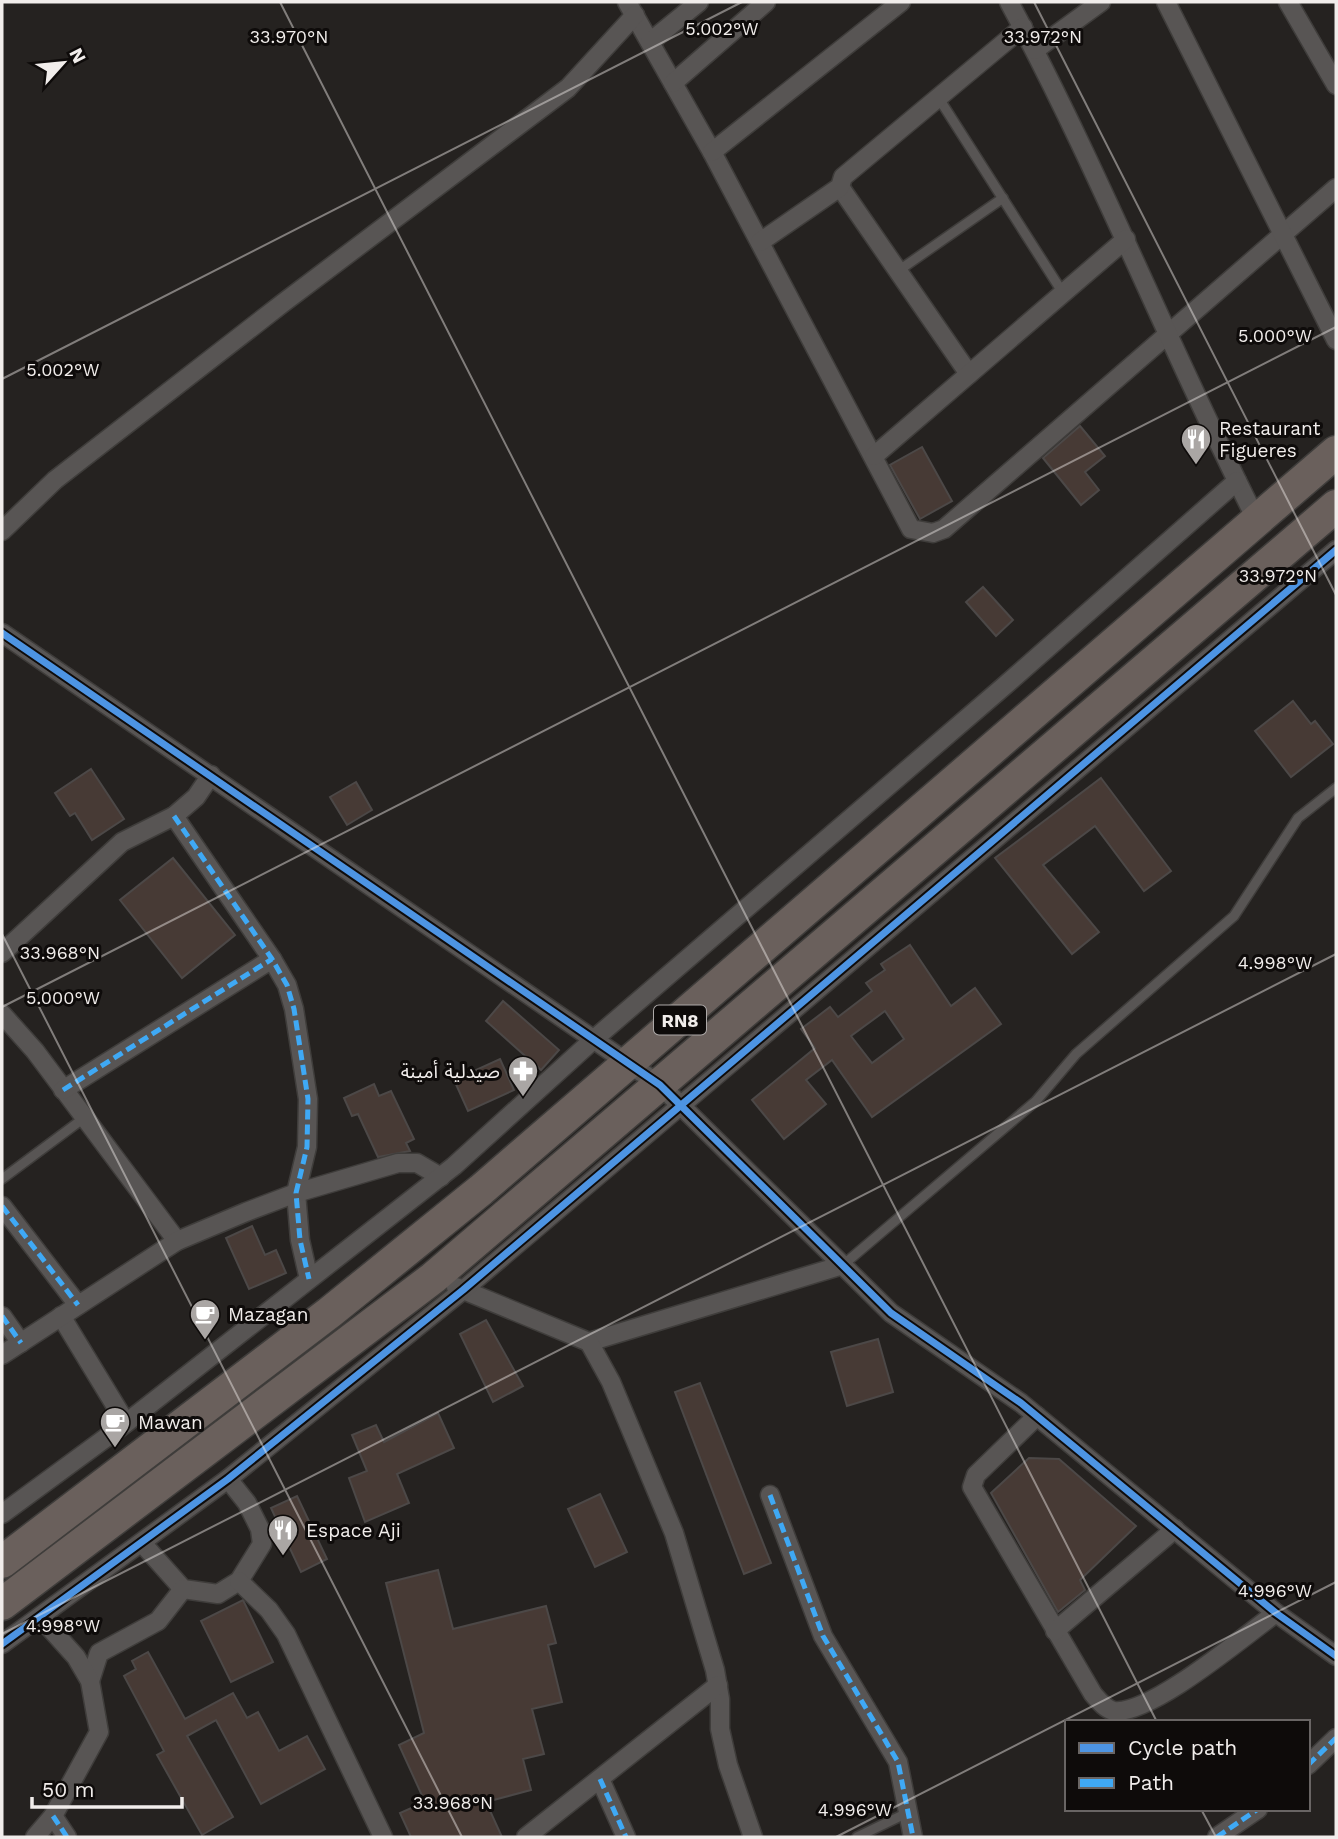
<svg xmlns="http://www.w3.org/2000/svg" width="1338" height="1839" viewBox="0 0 1338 1839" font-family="'Work Sans','Noto Sans Arabic',sans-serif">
<rect width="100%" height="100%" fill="#252220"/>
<g fill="#473a35" stroke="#4c4847" stroke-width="2" fill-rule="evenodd">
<polygon points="1080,426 1105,456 1085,472 1099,490 1081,505 1043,458"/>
<polygon points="922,447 952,501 920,519 890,465"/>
<polygon points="983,587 1013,620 996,636 966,602"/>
<polygon points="1293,701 1311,724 1315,721 1333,744 1291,777 1255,731"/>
<polygon points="91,769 124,819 92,840 75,813 70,816 55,793"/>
<polygon points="1101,778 1171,871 1144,891 1095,826 1043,865 1099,932 1072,954 995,858"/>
<polygon points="356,782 372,810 347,825 330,797"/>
<polygon points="173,858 235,935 182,978 120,900"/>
<path d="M 910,945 L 951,1006 L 975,988 L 1001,1024 L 872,1117 L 832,1060 L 806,1080 L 826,1104 L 784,1139 L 752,1100 L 815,1048 L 801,1029 L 830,1007 L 838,1017 L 872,991 L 866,983 L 885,970 L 881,964 ZM 885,1011 L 904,1039 L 872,1063 L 851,1036 Z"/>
<polygon points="503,1001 559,1050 541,1070 486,1021"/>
<polygon points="500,1059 514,1090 468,1111 454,1080"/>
<polygon points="374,1084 379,1096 391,1091 414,1139 406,1143 410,1151 378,1157 358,1114 352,1116 344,1098"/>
<polygon points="252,1226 265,1255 276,1250 286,1273 249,1289 226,1238"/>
<polygon points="486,1320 523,1386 493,1402 460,1334"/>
<polygon points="878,1339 893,1392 847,1406 831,1352"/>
<polygon points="700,1383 771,1563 744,1574 675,1392"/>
<polygon points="438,1413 454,1448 397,1474 409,1503 365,1522 349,1478 367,1471 352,1435 376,1425 384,1442"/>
<polygon points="1029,1458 1059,1459 1136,1526 1080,1580 1085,1590 1058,1612 991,1493"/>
<polygon points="600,1494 627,1552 595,1567 568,1509"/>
<polygon points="297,1496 327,1559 301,1572 271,1508"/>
<polygon points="438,1570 453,1629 546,1606 556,1643 548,1645 562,1702 532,1709 544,1754 523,1759 531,1790 486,1802 502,1837 411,1837 400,1813 425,1802 399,1745 424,1733 386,1583"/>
<polygon points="243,1600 273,1662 231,1682 201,1621"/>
<polygon points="148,1652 185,1719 233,1693 247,1718 258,1712 279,1751 307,1736 325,1769 261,1804 216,1720 187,1736 233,1817 202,1835 157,1755 164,1751 124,1676 136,1669 132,1661"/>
</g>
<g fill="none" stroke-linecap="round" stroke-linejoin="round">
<g stroke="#3f3d3b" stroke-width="12">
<g id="lane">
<polyline points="938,97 1063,293"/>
<polyline points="898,271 1003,198"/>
<polyline points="2,1179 84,1118"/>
<polyline points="843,1265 1036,1101 1076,1054 1234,916 1298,818 1336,788"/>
<polyline points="857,1837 907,1813"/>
</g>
</g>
<g stroke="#3f3d3b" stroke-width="21">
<g id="street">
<polyline points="627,2 712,152 911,529 933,533 944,529 1336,188"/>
<path d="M 1009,2 C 1100,171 1170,350 1257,521"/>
<polyline points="1166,2 1336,340"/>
<polyline points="1288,2 1336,85"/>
<polyline points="650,42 699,2"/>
<polyline points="1035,50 1101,2"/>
<polyline points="673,83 766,2"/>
<polyline points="712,152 901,2"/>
<polyline points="840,187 969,374"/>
<polyline points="760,242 840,187 843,177 1023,27"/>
<polyline points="874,456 1126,239"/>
<polyline points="2,531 55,480 283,303 568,88 635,15"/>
<polyline points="2,633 660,1085 891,1313 1021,1403 1276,1613 1336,1656"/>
<polyline points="174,816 272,959 287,985 294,1009 308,1099 307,1147 296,1193 300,1240 309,1279"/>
<polyline points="2,953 122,842 174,816 196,797 211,775"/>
<polyline points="2,1014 35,1051 177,1241"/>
<polyline points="63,1090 272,959"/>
<polyline points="2,1206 78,1305"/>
<polyline points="456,1287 589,1342 843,1265"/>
<polyline points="2,1316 21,1343"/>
<polyline points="61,1316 126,1423"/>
<polyline points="589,1342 611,1382 674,1533 715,1670 720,1699 720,1729 728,1765 753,1837"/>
<polyline points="2,1355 177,1241 246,1212 296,1193 398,1163 417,1163 441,1177"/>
<path d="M 1037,1416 L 976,1475 L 972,1487 L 1093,1694 C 1099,1701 1105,1709 1114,1711 C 1151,1715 1244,1636 1276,1613"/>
<polyline points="770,1495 823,1636 898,1762 913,1837"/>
<polyline points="2,1514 126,1423 454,1166 593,1040 1002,688 1237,481"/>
<polyline points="142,1543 183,1589 218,1594 239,1581 262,1544 260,1529 247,1503 228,1479"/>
<polyline points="239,1581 269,1610 286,1634 383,1837"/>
<polyline points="1055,1631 1175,1529"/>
<polyline points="2,1644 228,1479 463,1290 1336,550"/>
<polyline points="90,1681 99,1653 158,1621 183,1589"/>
<polyline points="1308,1765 1336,1738"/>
<polyline points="600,1779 626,1837"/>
<polyline points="53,1816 67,1837"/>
<polyline points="35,1837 53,1816 99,1732 90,1681 76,1657 40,1617"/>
<polyline points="526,1837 718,1685"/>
<polyline points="1217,1837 1258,1809"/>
</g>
</g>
<g stroke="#3f3d3b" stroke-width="35">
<g id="highway">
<polyline points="2,1562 329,1313 481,1190 1336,452"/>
<polyline points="2,1604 433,1278 1336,506"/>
</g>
</g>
<use href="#lane" stroke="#585554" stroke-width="9"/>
<use href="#street" stroke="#585554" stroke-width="18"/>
<use href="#highway" stroke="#6a605c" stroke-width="32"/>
<g stroke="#3fa9f5" stroke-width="5" stroke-dasharray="10 5" stroke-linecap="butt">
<polyline points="174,816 272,959 287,985 294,1009 308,1099 307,1147 296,1193 300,1240 309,1279"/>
<polyline points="63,1090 272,959"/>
<polyline points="2,1206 78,1305"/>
<polyline points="2,1316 21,1343"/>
<polyline points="770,1495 823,1636 898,1762 913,1837"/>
<polyline points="1308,1765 1336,1738"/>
<polyline points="600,1779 626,1837"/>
<polyline points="53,1816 67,1837"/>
<polyline points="1217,1837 1258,1809"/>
</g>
<g stroke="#0e0b0a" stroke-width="11">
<g id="cycleway">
<polyline points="2,633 660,1085 891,1313 1021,1403 1276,1613 1336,1656"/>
<polyline points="2,1644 228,1479 463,1290 1336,550"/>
</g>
</g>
<use href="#cycleway" stroke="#4d94e3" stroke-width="7"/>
</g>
<path fill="none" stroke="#f1edeb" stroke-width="2" stroke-opacity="0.45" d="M 280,2 L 1157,1722M 1034,2 L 1336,595M 2,379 L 742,2M 2,934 L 462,1837M 2,1007 L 1336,327M 2,1634 L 1336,954M 1201,1809 L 1216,1837M 836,1837 L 1336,1582"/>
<defs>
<g id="restaurant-pin" transform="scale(1.575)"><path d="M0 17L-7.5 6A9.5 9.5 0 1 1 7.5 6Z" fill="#aaa6a4" stroke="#0e0b0a"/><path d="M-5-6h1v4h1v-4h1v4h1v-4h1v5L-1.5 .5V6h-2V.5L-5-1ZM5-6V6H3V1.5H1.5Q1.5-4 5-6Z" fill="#fff"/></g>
<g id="pharmacy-pin" transform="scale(1.575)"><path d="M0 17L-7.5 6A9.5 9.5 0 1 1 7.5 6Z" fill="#aaa6a4" stroke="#0e0b0a"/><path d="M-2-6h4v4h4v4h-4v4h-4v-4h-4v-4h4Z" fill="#fff"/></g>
<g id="cafe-pin" transform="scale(1.575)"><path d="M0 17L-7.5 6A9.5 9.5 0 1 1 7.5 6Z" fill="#aaa6a4" stroke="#0e0b0a"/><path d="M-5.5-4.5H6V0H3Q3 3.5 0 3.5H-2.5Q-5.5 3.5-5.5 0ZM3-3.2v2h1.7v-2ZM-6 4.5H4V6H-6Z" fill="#fff"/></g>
</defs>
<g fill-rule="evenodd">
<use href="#restaurant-pin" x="1196" y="439"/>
<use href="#pharmacy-pin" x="523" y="1071"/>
<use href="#cafe-pin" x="205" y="1314"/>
<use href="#cafe-pin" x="115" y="1422"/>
<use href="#restaurant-pin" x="283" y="1530"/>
</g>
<g text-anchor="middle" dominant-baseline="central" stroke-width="6" stroke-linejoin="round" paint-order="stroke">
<rect fill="#0e0b0a" stroke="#ada9a8" stroke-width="2" x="654" y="1005.5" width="52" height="29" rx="5"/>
<g font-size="18" font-weight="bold" fill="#f1edeb">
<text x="680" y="1020">RN8</text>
</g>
<g font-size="19" fill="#f1edeb" stroke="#0e0b0a" text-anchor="start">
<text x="1219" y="428">Restaurant<tspan x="1219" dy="22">Figueres</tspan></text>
<text x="500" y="1071" text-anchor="end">صيدلية أمينة</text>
<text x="228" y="1314">Mazagan</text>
<text x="138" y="1422">Mawan</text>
<text x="306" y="1530">Espace Aji</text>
</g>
</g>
<g font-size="18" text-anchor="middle" fill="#f1edeb" stroke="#0e0b0a" stroke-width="6" stroke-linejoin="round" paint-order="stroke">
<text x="722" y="35">5.002°W</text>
<text x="289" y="43">33.970°N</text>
<text x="1043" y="43">33.972°N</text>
<text x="1275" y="342">5.000°W</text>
<text x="63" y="376">5.002°W</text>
<text x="1278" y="582">33.972°N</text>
<text x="60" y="959">33.968°N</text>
<text x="1275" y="969">4.998°W</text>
<text x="63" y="1004">5.000°W</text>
<text x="1275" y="1597">4.996°W</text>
<text x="63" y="1632">4.998°W</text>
<text x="453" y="1809">33.968°N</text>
<text x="855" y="1816">4.996°W</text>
</g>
<rect width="1338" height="1839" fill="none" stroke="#f1edeb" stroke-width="7"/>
<rect x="1065" y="1720" width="245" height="91" fill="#0e0b0a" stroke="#696564" stroke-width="2"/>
<rect x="1079" y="1743" width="35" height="10" fill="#4d94e3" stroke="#696564" stroke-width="2"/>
<text x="1128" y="1755" font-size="21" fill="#f1edeb">Cycle path</text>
<rect x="1079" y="1778" width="35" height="10" fill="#3fa9f5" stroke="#696564" stroke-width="2"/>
<text x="1128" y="1790" font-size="21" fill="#f1edeb">Path</text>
<g transform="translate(63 63) rotate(63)" stroke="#0e0b0a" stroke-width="5" paint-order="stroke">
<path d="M0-5L12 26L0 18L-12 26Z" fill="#f1edeb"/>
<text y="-10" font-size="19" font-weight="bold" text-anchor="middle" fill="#f1edeb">N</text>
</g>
<path d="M32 1797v10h150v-10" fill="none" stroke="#f1edeb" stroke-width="3.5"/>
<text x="42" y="1797" font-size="21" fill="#f1edeb" stroke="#0e0b0a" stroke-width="5" paint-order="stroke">50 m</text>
</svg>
